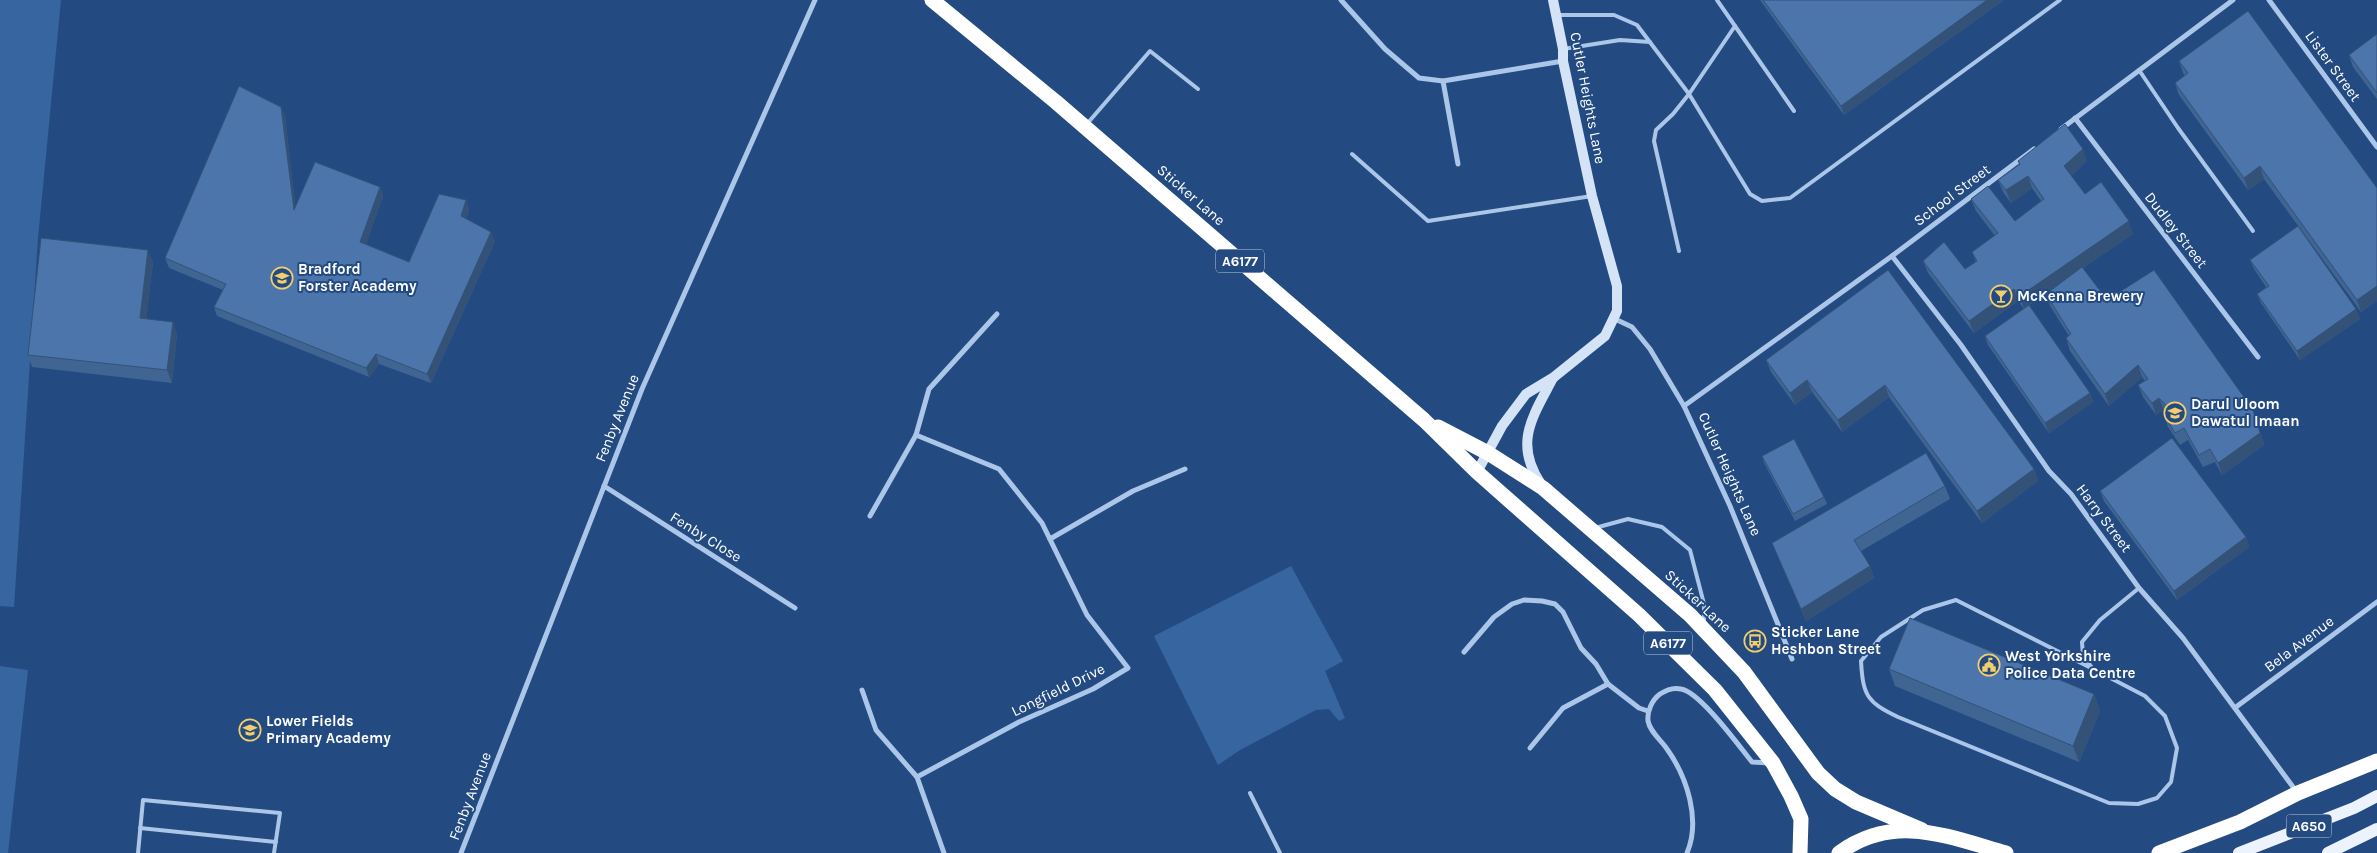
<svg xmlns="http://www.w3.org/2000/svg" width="2377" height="853" viewBox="0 0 2377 853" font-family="Karla,sans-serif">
<rect width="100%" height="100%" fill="#234b82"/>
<g fill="#3765a0">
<polygon points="0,0 61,0 38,238 14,607 0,606"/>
<polygon points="1291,566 1343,661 1325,671 1345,718 1339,721 1329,709 1316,710 1240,750 1218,765 1154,636"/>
<polygon points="0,666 28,670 8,853 0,853"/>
</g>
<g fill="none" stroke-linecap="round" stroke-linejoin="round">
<g stroke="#abc6e8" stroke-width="4">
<polyline points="1557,15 1614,15 1637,25 1689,94 1750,194 1762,201 1790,198 2060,0"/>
<polyline points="1735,26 1794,111"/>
<polyline points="1563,49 1620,40 1650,42"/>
<polyline points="2139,70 2178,128 2253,231"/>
<polyline points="1086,125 1150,51 1198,89"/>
<polyline points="1352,154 1428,221 1592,196"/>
<polyline points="1679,251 1654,141 1656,130 1673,114 1689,94 1735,26 1717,0"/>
<polyline points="1595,528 1628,519 1662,527 1690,550 1704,604 1704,623"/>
<path d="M 2093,669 L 1956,600 L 1923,610 L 1881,637 L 1861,661 C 1863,696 1867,702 1898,717 L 2109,803 L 2138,804 L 2157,798 L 2171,782 L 2177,748 L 2165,716 L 2145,696 L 2093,669 L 2083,656 L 2082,642 L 2100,620 L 2139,588"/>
<polyline points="1250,793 1280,853"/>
<polyline points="140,828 276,842"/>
<polyline points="138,853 143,800 280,813 274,853"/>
</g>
<g stroke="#abc6e8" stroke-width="5">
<polyline points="1341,0 1385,49 1419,78 1443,81 1563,61"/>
<polyline points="2269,0 2377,147"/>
<polyline points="1443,81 1458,164"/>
<polyline points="2075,118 2258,357"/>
<polyline points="2061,129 2233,0"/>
<polyline points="1892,256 1961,345 2049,471 2071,494 2139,588 2183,638 2296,791"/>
<polyline points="1615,319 1632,327 1650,349 1684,406 1730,506 1792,659"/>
<polyline points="1684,406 1892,256 2034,149"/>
<polyline points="916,435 929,389 997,314"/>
<polyline points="604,486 795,608"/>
<polyline points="870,516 916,435 999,469 1042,523 1087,615 1128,668 1093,689 1019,722 917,777 944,853"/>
<polyline points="1050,539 1133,491 1185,469"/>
<polyline points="1464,652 1494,617 1512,604 1524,600 1542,601 1555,604 1563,612 1581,648 1596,664 1608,684 1639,708 1648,711"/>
<polyline points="862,690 876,730 917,777"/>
<polyline points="2236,707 2377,602"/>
<polyline points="1530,748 1563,708 1608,684"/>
<polyline points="461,853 642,389 815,0"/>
<path d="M 1687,853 C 1701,820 1687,777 1667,749 C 1661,740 1650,732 1648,721 C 1647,711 1652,700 1660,694 C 1666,690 1673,687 1681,689 C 1700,692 1739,746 1752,762 L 1770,763"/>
</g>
<g stroke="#d5e3f6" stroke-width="10">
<polyline points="1477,472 1502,426 1526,394 1554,377 1605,336 1617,311 1617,286 1592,196 1563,61 1563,49 1553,0"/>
<path d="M 1541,484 C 1513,443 1533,416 1553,378"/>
</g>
<g stroke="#edf3fd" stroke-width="12">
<polyline points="2239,853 2354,808 2377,796"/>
<polyline points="2328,853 2377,829"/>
</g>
<g stroke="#fff" stroke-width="15">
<polyline points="932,0 1056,102 1424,420 1477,472 1639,615 1715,690 1773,763 1791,796 1801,819 1800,853"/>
<polyline points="1438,427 1488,453 1543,488 1690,615 1744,672 1818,773 1835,789 1856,802 1922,830"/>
<path d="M 1839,853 C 1894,813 1946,836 2006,853"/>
<polyline points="2159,853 2240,822 2298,793 2377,761"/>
</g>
</g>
<g fill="#406593">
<polygon points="1760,0 2004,0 1844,115"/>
<polygon points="2377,34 2377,99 2353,67 2349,55"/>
<polygon points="2179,61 2377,188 2377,301 2361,312 2264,179 2248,190 2179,95 2175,83 2185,76 2183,73"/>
<polygon points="285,116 295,206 380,187 383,196 366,244 409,262 466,200 469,210 466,219 495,241 431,383 379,364 369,377 217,316 214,307 223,290 169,268 165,258"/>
<polygon points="2018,161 2087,161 2071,176 2085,194 2133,234 2083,268 2107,300 2257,422 2264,445 2222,475 2215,462 2203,467 2188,440 2180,445 2168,427 2164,415 2166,412 2164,410 2156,415 2143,397 2138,385 2145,381 2142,377 2109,406 2070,351 2066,338 2069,336 2050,306 2046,294 2052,289 2024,309 2018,301 1974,333 1928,273 1923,261 1965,269 1976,262 1972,252 1995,236 1976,211 1971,199 2015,221 2041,201 2032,188 2011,203 2003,192 1998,180 2019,164"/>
<polygon points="2250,260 2356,309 2360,319 2300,360 2261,303 2257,294 2266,287 2254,269"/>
<polygon points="153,262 146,319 177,334 172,383 32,367 28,355"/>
<polygon points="1888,270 2034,469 2038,481 1982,523 1889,397 1842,432 1812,392 1795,405 1771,372 1766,360"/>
<polygon points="1985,336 2090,393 2093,402 2049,433 1988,345"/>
<polygon points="1762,456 1824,497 1827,504 1795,521 1764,463"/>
<polygon points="1945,486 1950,499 1861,551 1870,566 1874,578 1806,621 1772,543"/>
<polygon points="2100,491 2246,537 2249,547 2177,600 2104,501"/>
<polygon points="1889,669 2094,694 2100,711 2079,762 1895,686"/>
</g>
<g fill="#345278">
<polygon points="1987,0 2004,0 1844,115 1841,106"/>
<polygon points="281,107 285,116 297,219 294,210"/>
<polygon points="2083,149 2087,161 2068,179 2064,166"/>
<polygon points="2260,166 2264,179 2248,190 2244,178"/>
<polygon points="2028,176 2032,188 2011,203 2006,190"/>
<polygon points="380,187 383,196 364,251 360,242"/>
<polygon points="466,200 469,210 464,225 461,216"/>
<polygon points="2129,221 2133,234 2024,309 2020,296"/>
<polygon points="491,232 495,241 431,383 427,374"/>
<polygon points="148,250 153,262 145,331 140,318"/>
<polygon points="2377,286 2377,301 2361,312 2357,300"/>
<polygon points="2014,289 2018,301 1974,333 1969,321"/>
<polygon points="2356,309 2360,319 2300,360 2297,351"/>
<polygon points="173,322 177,334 172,383 167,370"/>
<polygon points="376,354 379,364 369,377 366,368"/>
<polygon points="2138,365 2142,377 2109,406 2105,394"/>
<polygon points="1807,380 1812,392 1795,405 1790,393"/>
<polygon points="1885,385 1889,397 1842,432 1838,420"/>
<polygon points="2090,393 2093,402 2049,433 2045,423"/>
<polygon points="2159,398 2164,410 2156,415 2152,403"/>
<polygon points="2253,410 2264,445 2222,475 2218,463"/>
<polygon points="2034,469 2038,481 1982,523 1977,511"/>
<polygon points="2246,537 2249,547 2177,600 2174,591"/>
<polygon points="1870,566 1874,578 1806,621 1801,609"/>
<polygon points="2094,694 2100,711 2079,762 2073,746"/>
</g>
<g fill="#4b75ab" stroke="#345278">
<polygon points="1763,0 1987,0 1841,106"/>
<polygon points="2248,11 2377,188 2377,286 2357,300 2260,166 2244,178 2175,83 2188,73 2179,61"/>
<polygon points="2377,34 2377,93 2349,55"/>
<polygon points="239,86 281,107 294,210 315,162 380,187 360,242 409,262 439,194 466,200 461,216 491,232 427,374 376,354 366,368 214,307 226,284 165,258"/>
<polygon points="2065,124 2083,149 2064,166 2085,194 2101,182 2129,221 2020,296 2014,289 1969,321 1923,261 1944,242 1965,269 1977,261 1972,252 1998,233 1971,199 1988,186 2015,221 2044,199 2028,176 2006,190 1998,180 2020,164 2018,161"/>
<polygon points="2298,226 2356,309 2297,351 2257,294 2269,286 2250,260"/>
<polygon points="41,238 148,250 140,318 173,322 167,370 28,355"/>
<polygon points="2082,267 2107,300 2154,270 2253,410 2260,433 2218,463 2210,449 2199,455 2184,428 2175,433 2164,415 2169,408 2159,398 2152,403 2138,385 2148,379 2138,365 2105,394 2066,338 2071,334 2046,294"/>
<polygon points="1888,270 2034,469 1977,511 1885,385 1838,420 1807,380 1790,393 1766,360"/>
<polygon points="2029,305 2090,393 2045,423 1985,336"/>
<polygon points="2172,438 2246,537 2174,591 2100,491"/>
<polygon points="1794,439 1824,497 1793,514 1762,456"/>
<polygon points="1926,453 1945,486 1854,540 1870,566 1801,609 1772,543"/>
<polygon points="1910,618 2094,694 2073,746 1889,669"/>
</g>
<defs>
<g id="school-ring" transform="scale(1.125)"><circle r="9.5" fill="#234b82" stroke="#f3ce6d" stroke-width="1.5"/><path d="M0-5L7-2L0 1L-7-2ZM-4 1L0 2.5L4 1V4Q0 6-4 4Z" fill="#f3ce6d"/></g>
<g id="bar-ring" transform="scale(1.125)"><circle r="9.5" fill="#234b82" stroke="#f3ce6d" stroke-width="1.5"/><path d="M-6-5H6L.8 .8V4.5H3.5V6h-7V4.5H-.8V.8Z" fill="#f3ce6d"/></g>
<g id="bus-ring" transform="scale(1.125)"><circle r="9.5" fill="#234b82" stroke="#f3ce6d" stroke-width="1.5"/><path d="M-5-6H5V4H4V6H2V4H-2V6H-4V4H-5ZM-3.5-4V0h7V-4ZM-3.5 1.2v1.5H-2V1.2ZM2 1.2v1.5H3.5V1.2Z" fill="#f3ce6d"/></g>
<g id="civic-ring" transform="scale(1.125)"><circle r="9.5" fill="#234b82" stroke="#f3ce6d" stroke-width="1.5"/><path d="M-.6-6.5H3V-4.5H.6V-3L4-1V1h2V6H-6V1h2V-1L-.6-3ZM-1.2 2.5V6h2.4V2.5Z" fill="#f3ce6d"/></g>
</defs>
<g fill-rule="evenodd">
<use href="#school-ring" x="282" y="278"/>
<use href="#bar-ring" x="2001" y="296"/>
<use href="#school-ring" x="2175" y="413"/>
<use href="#bus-ring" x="1755" y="641"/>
<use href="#civic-ring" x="1989" y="665"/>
<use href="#school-ring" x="250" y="730"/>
</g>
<g text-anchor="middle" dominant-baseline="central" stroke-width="4" stroke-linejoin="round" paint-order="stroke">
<g fill="#234b82" stroke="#bdc9da" stroke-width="1">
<rect x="1216" y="249.5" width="48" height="23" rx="4"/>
<rect x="1644" y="631.5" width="48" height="23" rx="4"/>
<rect x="2286.5" y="814.5" width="45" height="23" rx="4"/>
</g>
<g font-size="14" font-weight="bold" fill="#fff">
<text x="1240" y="261">A6177</text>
<text x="1668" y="643">A6177</text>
<text x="2309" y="826">A650</text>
</g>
<g font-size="15" fill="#fff" stroke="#234b82">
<text transform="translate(2333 66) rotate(54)">Lister Street</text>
<text transform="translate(1588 98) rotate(79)">Cutler Heights Lane</text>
<text transform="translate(1191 195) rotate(41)">Sticker Lane</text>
<text transform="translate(1952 195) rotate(-37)">School Street</text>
<text transform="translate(2176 230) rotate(52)">Dudley Street</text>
<text transform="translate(617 418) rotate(-68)">Fenby Avenue</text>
<text transform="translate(1730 474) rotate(66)">Cutler Heights Lane</text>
<text transform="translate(2104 518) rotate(53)">Harry Street</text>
<text transform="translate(706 537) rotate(32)">Fenby Close</text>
<text transform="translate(1698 601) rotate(43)">Sticker Lane</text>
<text transform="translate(2299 644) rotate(-37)">Bela Avenue</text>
<text transform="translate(1058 690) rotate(-26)">Longfield Drive</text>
<text transform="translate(470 796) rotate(-69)">Fenby Avenue</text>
</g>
<g font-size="15" font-weight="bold" fill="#fff" stroke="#234b82" text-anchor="start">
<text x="298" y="269">Bradford<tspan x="298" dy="17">Forster Academy</tspan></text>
<text x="2017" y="296">McKenna Brewery</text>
<text x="2191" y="404">Darul Uloom<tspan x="2191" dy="17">Dawatul Imaan</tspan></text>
<text x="1771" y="632">Sticker Lane<tspan x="1771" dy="17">Heshbon Street</tspan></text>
<text x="2005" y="656">West Yorkshire<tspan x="2005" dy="17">Police Data Centre</tspan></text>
<text x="266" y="721">Lower Fields<tspan x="266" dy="17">Primary Academy</tspan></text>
</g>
</g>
</svg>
